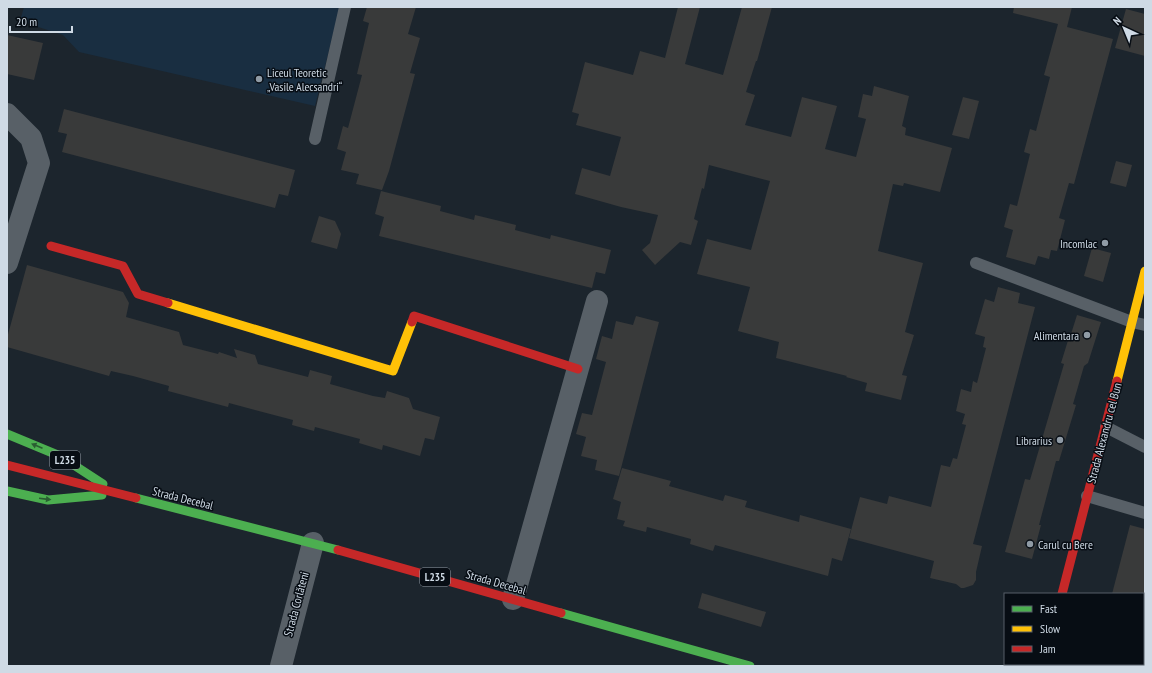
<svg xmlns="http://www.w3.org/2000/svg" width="1152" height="673" viewBox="0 0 1152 673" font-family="'PT Sans Narrow',sans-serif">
<rect width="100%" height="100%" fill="#1c252d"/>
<polygon fill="#192e41" points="24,7 340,7 315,106 79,52 63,35 20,21"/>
<g fill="#393a3a">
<polygon points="367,7 416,7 408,34 420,38 410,73 415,74 389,171 382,190 356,184 359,174 341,170 346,152 337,149 343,126 348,128 362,75 357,74 369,23 363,21"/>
<polygon points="678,7 700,7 685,64 723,75 742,7 772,7 757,61 756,61 746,92 755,95 745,125 791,137 802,97 837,106 825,149 856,157 866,119 858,117 863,94 872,96 874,86 909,96 902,126 906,128 905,135 952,148 940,192 904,183 903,186 893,184 878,251 923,263 905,332 914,335 902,375 907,376 901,400 865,391 867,383 846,377 847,376 776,358 779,342 738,331 750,287 697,274 707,239 751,250 770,181 709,165 704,189 702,188 694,219 698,221 691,245 680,242 655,265 642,250 650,243 658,215 621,207 575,194 582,168 610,176 621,137 576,125 579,114 572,112 585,62 633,75 640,51 665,58"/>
<polygon points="1014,7 1072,7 1067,27 1113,39 1074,184 1069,183 1059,218 1065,220 1057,251 1051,250 1049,259 1038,256 1035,265 1006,257 1013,230 1004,227 1010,204 1017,206 1030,154 1024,152 1030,129 1036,131 1050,77 1044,75 1058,24 1013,13"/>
<polygon points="1126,9 1145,14 1145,56 1115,48"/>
<polygon points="7,35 43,43 34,80 7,74"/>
<polygon points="963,97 979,101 969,139 952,135"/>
<polygon points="64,109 295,170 288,196 279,194 275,208 62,152 67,134 58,132"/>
<polygon points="1116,161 1132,165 1126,187 1110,183"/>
<polygon points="381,191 441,206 440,211 474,220 475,215 516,225 515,230 550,239 551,235 611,250 605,274 596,272 592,288 379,236 384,217 375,214"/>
<polygon points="319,216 335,221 341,234 337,249 311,242"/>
<polygon points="1092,248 1111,253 1103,282 1084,276"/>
<polygon points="27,265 123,292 129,303 126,317 179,332 183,345 218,354 219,352 237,358 234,349 255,355 258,364 308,377 310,370 332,376 330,384 373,396 385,398 387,391 409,398 413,409 440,417 434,440 425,438 420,456 383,445 382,450 359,443 360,439 315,427 314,431 292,425 293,420 229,403 228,407 168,391 169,386 133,376 111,371 109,376 7,347 7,338"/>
<polygon points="998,287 1020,293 1018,303 1035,307 973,544 982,546 976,572 976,580 973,585 964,588 961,588 956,584 930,578 934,561 849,538 860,497 887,504 889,496 931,507 941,465 950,467 953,458 957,459 966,425 962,424 965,414 956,411 961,389 971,392 973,381 977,383 986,348 983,347 985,337 975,334 985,299 994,302"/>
<polygon points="1077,315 1101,322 1088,363 1084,366 1073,404 1076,405 1059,461 1056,461 1039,525 1041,525 1032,559 1005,552 1025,479 1030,480 1064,364 1061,363 1070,334 1071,334"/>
<polygon points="636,316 659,322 619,476 595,470 597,460 581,456 586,437 576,434 582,413 592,415 606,362 596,359 602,336 612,339 616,321 633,325"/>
<polygon points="622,468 671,481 669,486 723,501 725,495 747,501 745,507 799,522 800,515 851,529 842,561 832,558 828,576 715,545 713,551 690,544 691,539 647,527 646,532 623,526 625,521 617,519 621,502 613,499"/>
<polygon points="1130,525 1145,529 1145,594 1112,594"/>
<polygon points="702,593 766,612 761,627 698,608"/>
</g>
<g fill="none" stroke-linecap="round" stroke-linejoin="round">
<g stroke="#586067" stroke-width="12">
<polyline points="315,139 345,7"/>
<polyline points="976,263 1132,322 1145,325"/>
<polyline points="1106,427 1145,447"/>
<polyline points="1087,496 1145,513"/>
</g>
<g stroke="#586067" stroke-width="22">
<polyline points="7,114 31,138 39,163 7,263"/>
<polyline points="513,599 597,301"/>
<polyline points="281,666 313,543"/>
<polyline points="1043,666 1043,664"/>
</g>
<g stroke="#4caf50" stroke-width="9">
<polyline points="7,434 60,456 103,484"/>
<polyline points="7,491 48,500 102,495"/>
<polyline points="136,498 338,550"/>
<polyline points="561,613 750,666"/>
</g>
<g stroke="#ffc107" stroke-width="9">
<polyline points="168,303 393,371 412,322"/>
<polyline points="1117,381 1145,271"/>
</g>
<g stroke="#c62828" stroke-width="9">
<polyline points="51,246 123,266 138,294 168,303"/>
<polyline points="412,322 414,316 578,369"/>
<polyline points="7,465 136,498"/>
<polyline points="338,550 561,613"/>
<polyline points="1062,594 1117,381"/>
</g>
</g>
<defs><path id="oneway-solid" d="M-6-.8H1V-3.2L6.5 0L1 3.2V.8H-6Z"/></defs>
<g fill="#2a5e32">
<use href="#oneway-solid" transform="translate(37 446) rotate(-157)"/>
<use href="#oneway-solid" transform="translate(45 499) rotate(7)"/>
</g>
<g fill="#909ba5" stroke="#070d14" stroke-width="1.5">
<circle cx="259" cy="79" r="4"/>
<circle cx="1105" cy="243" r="4"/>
<circle cx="1087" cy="335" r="4"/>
<circle cx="1060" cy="440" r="4"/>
<circle cx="1030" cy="544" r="4"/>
</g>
<g text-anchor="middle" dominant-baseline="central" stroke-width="3" stroke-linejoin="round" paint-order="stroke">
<g fill="#070d14" stroke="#939ca6" stroke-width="1">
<rect x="50" y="451" width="30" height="18" rx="3"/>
<rect x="420" y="568" width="30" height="18" rx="3"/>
</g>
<g font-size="11" font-weight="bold" fill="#cfdae5">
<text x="65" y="460">L235</text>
<text x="435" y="577">L235</text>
</g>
<g font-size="12" fill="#cfdae5" stroke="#070d14" text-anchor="end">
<text x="267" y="72" text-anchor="start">Liceul Teoretic<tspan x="267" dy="14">„Vasile Alecsandri“</tspan></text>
<text x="1097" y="243">Incomlac</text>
<text x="1079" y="335">Alimentara</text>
<text x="1052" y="440">Librarius</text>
<text x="1038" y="544" text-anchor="start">Carul cu Bere</text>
</g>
<g font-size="12" fill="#cfdae5" stroke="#070d14">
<text transform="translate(1104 433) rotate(-75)">Strada Alexandru cel Bun</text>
<text transform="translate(183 498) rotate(14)">Strada Decebal</text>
<text transform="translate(496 582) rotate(16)">Strada Decebal</text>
<text transform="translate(296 604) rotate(-75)">Strada Corlăteni</text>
</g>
</g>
<rect width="1152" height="673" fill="none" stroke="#cfdae5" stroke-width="16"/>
<rect x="1004" y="593" width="140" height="72" fill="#070d14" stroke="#575f68"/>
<rect x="1012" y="606" width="20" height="6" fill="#4caf50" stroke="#575f68"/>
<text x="1040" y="613" font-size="12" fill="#cfdae5">Fast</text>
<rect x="1012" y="626" width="20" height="6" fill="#ffc107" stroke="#575f68"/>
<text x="1040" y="633" font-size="12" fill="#cfdae5">Slow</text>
<rect x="1012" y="646" width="20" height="6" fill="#c62828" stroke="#575f68"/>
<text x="1040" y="653" font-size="12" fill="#cfdae5">Jam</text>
<g transform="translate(1124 28) rotate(316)" stroke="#070d14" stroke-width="3" paint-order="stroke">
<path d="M0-3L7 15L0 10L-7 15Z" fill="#cfdae5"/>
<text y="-6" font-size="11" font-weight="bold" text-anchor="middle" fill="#cfdae5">N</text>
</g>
<path d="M10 26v6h62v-6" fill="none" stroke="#cfdae5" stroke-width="2"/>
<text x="16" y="26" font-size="12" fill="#cfdae5" stroke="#070d14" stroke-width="3" paint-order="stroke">20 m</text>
</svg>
